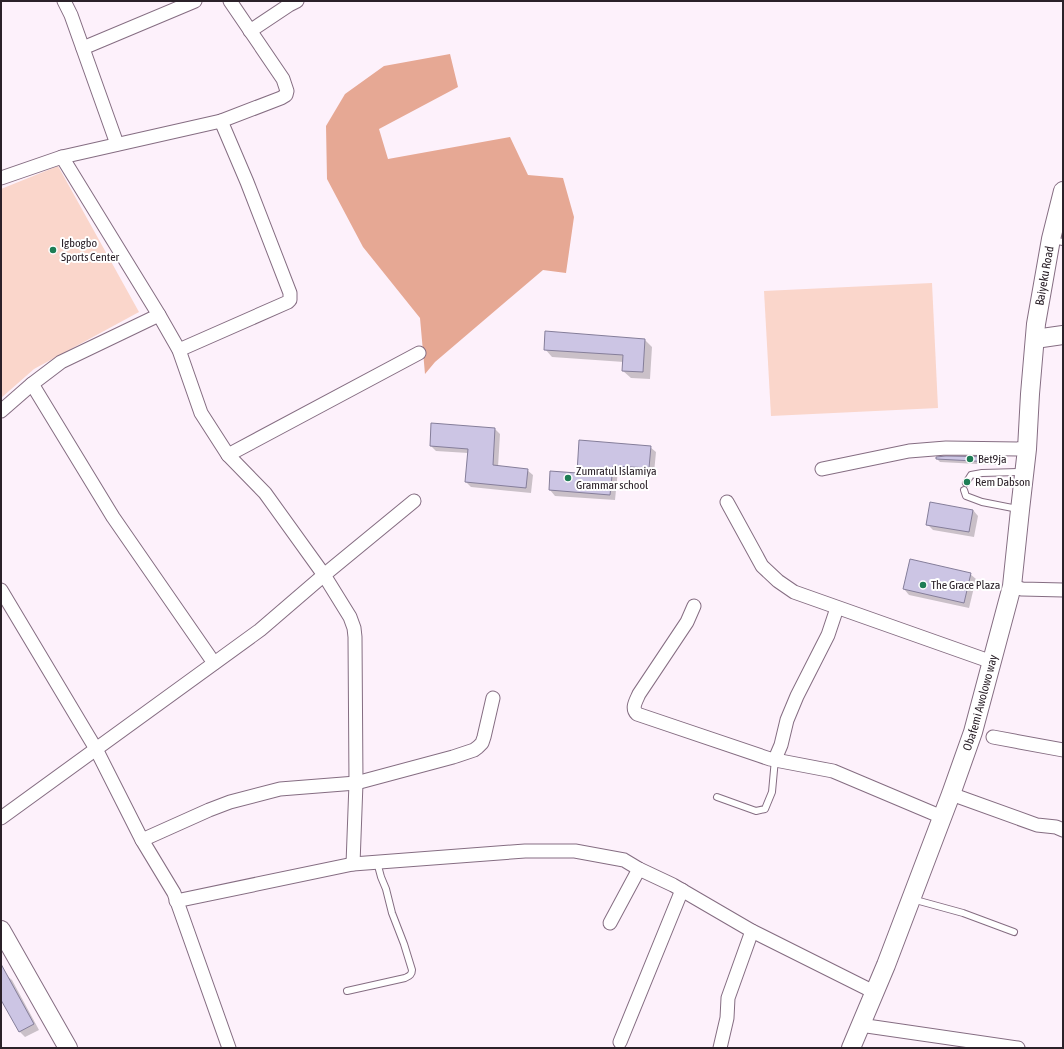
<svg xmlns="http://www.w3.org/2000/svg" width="1064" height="1049" viewBox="0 0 1064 1049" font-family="'Asap Condensed',sans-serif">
<rect width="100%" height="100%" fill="#fdf1fb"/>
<g fill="#fad6cb">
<polygon points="58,166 139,312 34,369 1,398 1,189"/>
<polygon points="932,283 938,408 771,416 764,291"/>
</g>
<polygon fill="#e6a894" points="450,54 458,87 379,129 388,159 510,137 528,175 563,178 574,217 566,273 543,270 435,362 425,374 420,318 363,247 327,179 326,126 345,94 384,66"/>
<g fill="#0003">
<polygon points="645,340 652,347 650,379 631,378 623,371 624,362 552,357 545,349"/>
<polygon points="494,428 500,434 498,467 527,470 533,475 531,493 471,487 466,482 468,453 436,451 431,446"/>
<polygon points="650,447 656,452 654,473 618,470 615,500 555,496 550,490 551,472 578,474"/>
<polygon points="993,458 996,461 996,465 940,462 937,459"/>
<polygon points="973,510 978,516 974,537 933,530 927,524"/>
<polygon points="970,574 976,579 969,608 909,595 904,589"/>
<polygon points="6,975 12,980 39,1030 25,1037 20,1032 1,998 1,978"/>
</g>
<g fill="#ccc5e4" stroke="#857e9a">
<polygon points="545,331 645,339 643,372 622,371 623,355 544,350"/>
<polygon points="431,423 495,428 493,465 528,469 526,488 465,482 468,449 430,446"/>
<polygon points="579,440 651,446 649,468 613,466 610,495 549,490 550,471 577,473"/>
<polygon points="946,456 993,457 993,462 936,459 936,457"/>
<polygon points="930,502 973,510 969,532 926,525"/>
<polygon points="910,559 971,573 964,603 903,589"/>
<polygon points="1,964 34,1024 19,1032 1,1000"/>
</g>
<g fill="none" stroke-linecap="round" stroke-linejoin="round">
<g stroke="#856d82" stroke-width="8">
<g id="lane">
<polyline points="1052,240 1063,242"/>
<polyline points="966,483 971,475 982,473 1023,472"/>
<polyline points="964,490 966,496 982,502 1018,509"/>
<polyline points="717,797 756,811 765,809 772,792 775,759"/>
<polyline points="912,899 963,913 1014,932"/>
<path d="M 347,991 L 405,978 C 409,976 412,975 412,970 L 404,944 L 392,913 L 386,889 L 381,877 L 377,862"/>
</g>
</g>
<g stroke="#856d82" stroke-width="15">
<g id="street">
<polyline points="64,1 71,15 117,144"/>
<polyline points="250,31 289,5 297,1"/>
<polyline points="83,48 195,1"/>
<polyline points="62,157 159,315 179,350 201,413 228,455 265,493 324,575 350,617 354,628 355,637 356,783 353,864"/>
<polyline points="1,178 62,157 221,121 281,98 286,95 287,91 283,79 230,1"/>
<polyline points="179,350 288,302 290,300 290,293 247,182 221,121"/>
<polyline points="32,384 113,517 214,663"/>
<polyline points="1,411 32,384 61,362 159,315"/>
<polyline points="228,455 419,353"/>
<polyline points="822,469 909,451 946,448 1027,449"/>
<polyline points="727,502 762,566 778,581 794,592 992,662"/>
<polyline points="1012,586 1022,589 1063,590"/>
<polyline points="1,590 96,749 142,840 174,893 229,1048"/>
<path d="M 694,606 L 687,622 L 639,694 C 636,701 631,708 637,714 L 770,759 L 833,771 L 942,817"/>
<polyline points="993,737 1063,750"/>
<polyline points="775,759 781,745 787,720 797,696 828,635 837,608"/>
<polyline points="951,794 1037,825 1056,827 1063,830"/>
<polyline points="1,818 260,630 324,575 414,501"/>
<polyline points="142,840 209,810 230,802 280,789 356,783 453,757 474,750 478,747 482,743 484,737 493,698"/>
<polyline points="176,901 353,864 525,851 575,851 624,860 639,869 673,885 752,931 874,992"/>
<polyline points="610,923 639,869"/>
<polyline points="860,1025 1018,1048"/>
<polyline points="620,1042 682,890"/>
<polyline points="720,1048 727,1018 728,998 752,931"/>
</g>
</g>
<g stroke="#856d82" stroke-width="20">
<g id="secondary">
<polyline points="1035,339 1063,335"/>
<polyline points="1,930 68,1048"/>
<path id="s1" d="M 851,1048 L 886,965 L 951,794 L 973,732 L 1012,586 L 1020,510 L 1027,449 L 1030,394 L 1036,324 L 1051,239 L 1063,191"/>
</g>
</g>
<use href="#lane" stroke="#fff" stroke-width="6"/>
<use href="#street" stroke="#fff" stroke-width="13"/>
<use href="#secondary" stroke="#fff" stroke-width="18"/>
</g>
<g fill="#1e7d55" stroke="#fff" stroke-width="1.5">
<circle cx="53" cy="250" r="4"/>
<circle cx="970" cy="459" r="4"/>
<circle cx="568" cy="478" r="4"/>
<circle cx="967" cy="482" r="4"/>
<circle cx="923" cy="585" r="4"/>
</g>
<g text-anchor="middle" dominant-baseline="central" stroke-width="4" stroke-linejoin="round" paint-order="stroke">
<g font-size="12" fill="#2b2129" stroke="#fff" text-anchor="start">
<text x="61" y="243">Igbogbo<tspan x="61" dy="14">Sports Center</tspan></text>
<text x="978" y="459">Bet9ja</text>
<text x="576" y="471">Zumratul Islamiya<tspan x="576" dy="14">Grammar school</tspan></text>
<text x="975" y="482">Rem Dabson</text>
<text x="931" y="585">The Grace Plaza</text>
</g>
<g font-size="12" fill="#2b2129" stroke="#fff">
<text stroke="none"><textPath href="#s1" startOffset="802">Baiyeku Road</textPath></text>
<text stroke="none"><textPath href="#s1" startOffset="369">Obafemi Awolowo way</textPath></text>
</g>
</g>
<rect width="1064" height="1049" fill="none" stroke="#2b2129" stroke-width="4"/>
</svg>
